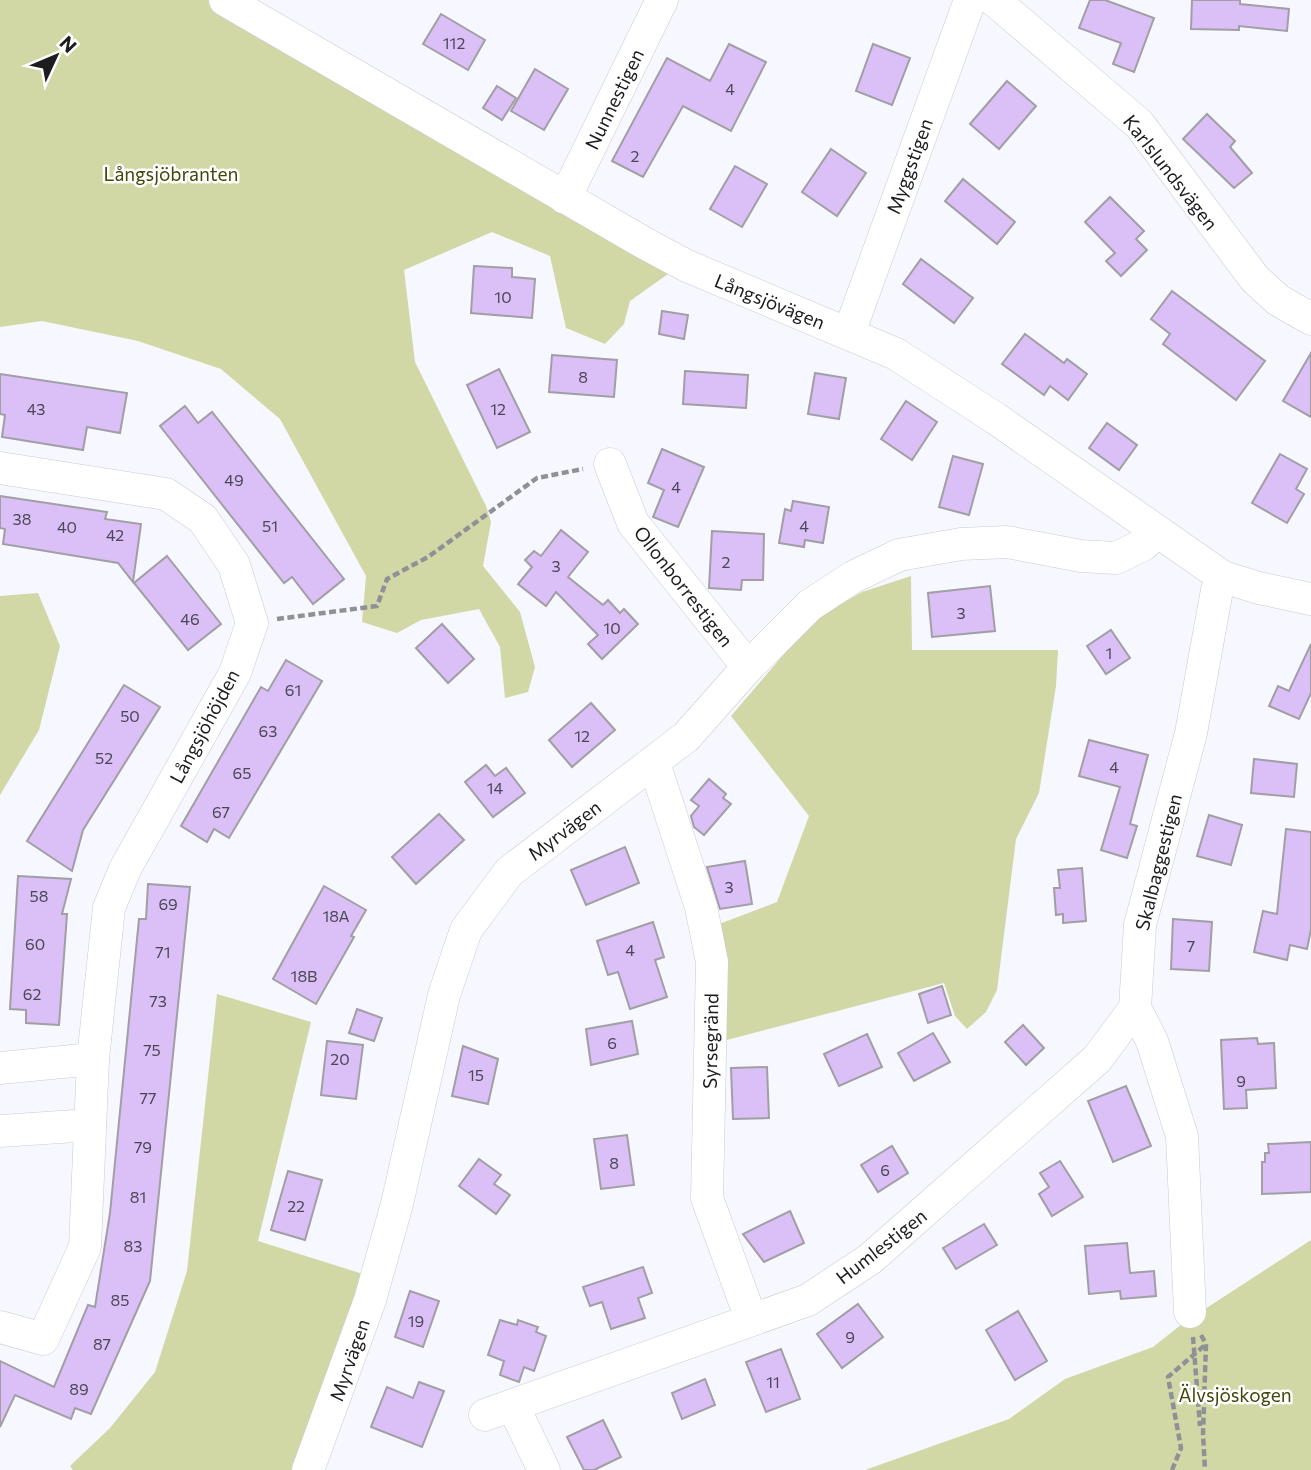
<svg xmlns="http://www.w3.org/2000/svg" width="1311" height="1470" viewBox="0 0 1311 1470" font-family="Commissioner,sans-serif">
<rect width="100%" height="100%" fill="#f6f7ff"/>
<g fill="#d1d8a5">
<polygon points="0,0 213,0 675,269 630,301 624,324 605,344 566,328 550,256 492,232 404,270 415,362 486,506 491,522 483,566 520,612 535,667 528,692 505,698 500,647 479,609 421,620 397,633 362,622 366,576 280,419 221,369 138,341 42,321 0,327"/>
<polygon points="911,576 912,650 1058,650 1056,686 1039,793 1016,839 997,990 986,1012 967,1029 955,1016 944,983 723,1041 714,926 777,902 809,816 731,716 815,618 862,592"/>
<polygon points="38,593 60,646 39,730 0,795 0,596"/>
<polygon points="217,994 311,1022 258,1241 366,1275 297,1470 73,1470 70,1466 110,1428 155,1372 187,1271"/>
<polygon points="1311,1240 1311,1470 865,1470 1009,1419 1065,1379 1153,1347 1182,1324"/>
</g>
<g fill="#dac0f7" stroke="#a19ea4" stroke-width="2">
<polygon points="1090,0 1105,0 1154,18 1134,72 1113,64 1121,43 1079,28"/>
<polygon points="1192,0 1240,0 1240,4 1289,9 1287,31 1239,26 1239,30 1191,29"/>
<polygon points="441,14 485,40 468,70 423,44"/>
<polygon points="729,44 766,62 731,131 683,106 643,177 612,161 667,58 710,81"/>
<polygon points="873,44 910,58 892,105 856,91"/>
<polygon points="535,69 568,89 544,130 511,111"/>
<polygon points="1007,81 1036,106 999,149 970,124"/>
<polygon points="497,86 516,98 502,120 483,108"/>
<polygon points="1207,114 1235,141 1230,147 1252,173 1234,188 1183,139"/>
<polygon points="831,149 866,173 837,216 802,192"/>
<polygon points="735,166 767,184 742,227 710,209"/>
<polygon points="963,179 1015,222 997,244 945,201"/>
<polygon points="1110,197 1144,231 1136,239 1147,250 1121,276 1106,261 1115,253 1085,222"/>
<polygon points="921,259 973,298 954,323 903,284"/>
<polygon points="474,266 512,268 512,277 535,279 532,318 471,313"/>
<polygon points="1172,291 1265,361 1236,400 1163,344 1170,334 1151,319"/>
<polygon points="662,311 688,315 684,339 659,334"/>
<polygon points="1025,334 1064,363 1067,359 1087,374 1068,400 1050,386 1044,395 1002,364"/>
<polygon points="1311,353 1311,417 1283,401"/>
<polygon points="552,355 617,360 614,397 549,392"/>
<polygon points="499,369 530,432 497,448 467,385"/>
<polygon points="685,371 748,375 746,408 683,404"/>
<polygon points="815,373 846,378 839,419 808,414"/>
<polygon points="0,374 127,393 120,433 87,427 83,450 2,437 5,415 0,414"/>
<polygon points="906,401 937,422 912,460 881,439"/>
<polygon points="185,406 198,423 212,412 344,579 313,604 292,577 284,583 160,426"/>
<polygon points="1107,423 1137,445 1119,470 1089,448"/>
<polygon points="662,449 704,467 678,527 653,517 664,490 648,483"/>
<polygon points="1280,454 1307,469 1296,489 1304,494 1287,523 1252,503"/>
<polygon points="953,456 983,464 969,515 939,507"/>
<polygon points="0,496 107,512 105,519 141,524 133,582 118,563 3,544 5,529 0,528"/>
<polygon points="793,501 829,507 823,543 805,540 804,547 779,543 785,509 791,511"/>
<polygon points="561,530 588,552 568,577 603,605 608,600 620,613 624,609 638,624 602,659 588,644 598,635 556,592 546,606 518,584 532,567 525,560 534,551 541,556"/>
<polygon points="712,531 764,534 763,580 742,580 741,590 709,588"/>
<polygon points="167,556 221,624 188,650 134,583"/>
<polygon points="990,586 995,631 932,637 928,593"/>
<polygon points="442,624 474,659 448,683 416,648"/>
<polygon points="1111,630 1130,658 1106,674 1087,646"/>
<polygon points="1311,644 1311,693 1299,719 1269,706 1278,686 1289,691"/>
<polygon points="286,660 322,681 229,838 214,829 207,842 181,826 261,687 268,691"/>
<polygon points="124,685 160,707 83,830 72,871 27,841"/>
<polygon points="591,703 615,730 572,767 549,740"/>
<polygon points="1089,740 1148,755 1130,824 1137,826 1127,858 1101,850 1120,787 1079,776"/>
<polygon points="1254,759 1297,764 1294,797 1251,793"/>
<polygon points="486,765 495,776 506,768 525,793 493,817 465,782"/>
<polygon points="709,779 726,794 723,798 731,804 704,835 694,827 691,816 699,806 691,800"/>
<polygon points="439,814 464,840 416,884 392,857"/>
<polygon points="1209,815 1242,825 1231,865 1197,856"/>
<polygon points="1286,829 1311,832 1311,929 1307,949 1290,945 1287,960 1254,952 1263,911 1277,914"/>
<polygon points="625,847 639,883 586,905 571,870"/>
<polygon points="745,861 752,904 720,909 707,867"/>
<polygon points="1082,868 1086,921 1063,923 1063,914 1056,915 1054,888 1060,888 1058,870"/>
<polygon points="18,876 71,879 62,914 67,914 59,1025 26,1023 26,1010 10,1009"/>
<polygon points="148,884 190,887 150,1281 91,1414 75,1408 71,1419 15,1395 0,1427 0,1361 54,1387 88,1305 95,1307 110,1213 139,919 146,919"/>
<polygon points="324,886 366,910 351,936 354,937 316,1004 273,979"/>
<polygon points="1173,919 1212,922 1209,971 1171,969"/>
<polygon points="653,922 664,957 655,960 667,997 630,1009 618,972 608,975 597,941"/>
<polygon points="942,986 951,1015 928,1023 919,994"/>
<polygon points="357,1009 382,1018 374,1041 349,1033"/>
<polygon points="632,1021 638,1054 591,1065 586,1029"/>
<polygon points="1023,1025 1044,1048 1026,1065 1005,1042"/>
<polygon points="933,1033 950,1062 914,1081 898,1053"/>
<polygon points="867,1034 882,1067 839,1086 824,1054"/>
<polygon points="1257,1038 1258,1044 1274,1043 1276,1088 1246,1090 1247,1108 1224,1109 1221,1040"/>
<polygon points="327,1041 363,1045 356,1099 321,1095"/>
<polygon points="463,1046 498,1059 488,1104 452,1096"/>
<polygon points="767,1067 769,1118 733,1119 731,1068"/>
<polygon points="1126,1086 1151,1146 1113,1162 1088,1101"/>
<polygon points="627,1135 634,1185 601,1189 594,1139"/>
<polygon points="1311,1142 1311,1192 1262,1194 1262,1162 1265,1162 1265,1153 1269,1153 1268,1144"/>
<polygon points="892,1146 908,1173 878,1192 861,1165"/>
<polygon points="479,1159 501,1175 494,1184 510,1195 496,1214 459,1186"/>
<polygon points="1060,1161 1083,1197 1052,1216 1039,1194 1049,1187 1040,1173"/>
<polygon points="288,1171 322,1180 305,1240 271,1230"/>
<polygon points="790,1211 804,1243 764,1262 743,1234"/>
<polygon points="984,1224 997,1245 956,1269 943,1248"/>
<polygon points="1127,1243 1130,1273 1154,1271 1156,1296 1121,1299 1120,1291 1089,1294 1085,1246"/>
<polygon points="643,1267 652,1293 638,1298 645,1318 611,1329 602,1302 590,1306 583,1287"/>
<polygon points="410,1291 439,1301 423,1347 395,1337"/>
<polygon points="858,1304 883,1337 842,1368 817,1334"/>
<polygon points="1018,1311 1047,1361 1015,1380 986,1330"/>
<polygon points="500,1320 517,1325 518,1320 538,1327 536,1332 546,1336 534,1371 524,1367 519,1382 500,1375 504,1361 488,1355"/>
<polygon points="781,1349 800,1399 766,1412 746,1362"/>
<polygon points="705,1379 715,1405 682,1419 672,1393"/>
<polygon points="419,1382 444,1391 422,1447 371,1427 387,1387 413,1398"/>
<polygon points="603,1420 621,1457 594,1470 584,1470 567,1437"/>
</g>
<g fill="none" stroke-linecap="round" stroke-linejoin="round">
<g stroke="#cacbd2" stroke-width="33">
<g id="minor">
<polyline points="225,0 646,244 687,266 896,354 995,418 1223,577 1259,588 1311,599"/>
<polyline points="994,0 1139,124 1255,279 1278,300 1311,319"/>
<polyline points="565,198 662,0"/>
<polyline points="849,333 970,0"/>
<polyline points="610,464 633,523 748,667"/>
<polyline points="0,468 166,494 203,519 234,565 252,623 235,673 125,869 109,908 93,1059 85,1247 43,1339 0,1327"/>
<polyline points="654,763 701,907 712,962 707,1198 751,1319"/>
<polyline points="0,1068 93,1059"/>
<polyline points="0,1131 90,1125"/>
<polyline points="1190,1312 1182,1136 1152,1041 1135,1008 1140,925 1191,733 1217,590 1223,577"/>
<polyline points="513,1406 544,1470"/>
<polyline points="485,1415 808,1300 870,1259 1097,1059 1135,1008"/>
<polyline points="308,1470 370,1300 397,1204 444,995 466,930 509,872 686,737 748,667 810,605 853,577 899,555 961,544 1007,542 1081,556 1116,558 1143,545 1156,532"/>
</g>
</g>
<g stroke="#909197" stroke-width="4.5" stroke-dasharray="7 3.5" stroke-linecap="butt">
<polyline points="277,619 377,606 387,579 428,557 537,478 583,469"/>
<polyline points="1201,1335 1206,1344 1203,1434 1205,1470"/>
<polyline points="1193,1337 1200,1426"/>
<polyline points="1172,1470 1181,1448 1168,1377 1205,1345"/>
</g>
<use href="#minor" stroke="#fff" stroke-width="32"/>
</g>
<g text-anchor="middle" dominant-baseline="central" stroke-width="5" stroke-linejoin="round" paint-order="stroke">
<g font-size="16" fill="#4c4656">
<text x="454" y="42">112</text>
<text x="730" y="88">4</text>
<text x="635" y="155">2</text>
<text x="503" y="296">10</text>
<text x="583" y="376">8</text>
<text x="36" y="408">43</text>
<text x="498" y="408">12</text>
<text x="234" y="479">49</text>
<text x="676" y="486">4</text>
<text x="22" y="518">38</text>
<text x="270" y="525">51</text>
<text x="804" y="525">4</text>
<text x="67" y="526">40</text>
<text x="115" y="534">42</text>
<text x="726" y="561">2</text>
<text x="556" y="565">3</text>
<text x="961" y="612">3</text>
<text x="190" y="618">46</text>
<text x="612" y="627">10</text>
<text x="1109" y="652">1</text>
<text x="293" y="689">61</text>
<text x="130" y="715">50</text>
<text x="268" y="730">63</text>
<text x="582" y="735">12</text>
<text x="104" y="757">52</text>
<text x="1114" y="766">4</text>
<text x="242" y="772">65</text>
<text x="495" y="787">14</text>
<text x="221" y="811">67</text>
<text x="729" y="886">3</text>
<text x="39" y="895">58</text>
<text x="168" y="903">69</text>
<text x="336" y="915">18A</text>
<text x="35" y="943">60</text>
<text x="1191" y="945">7</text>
<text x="630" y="949">4</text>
<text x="163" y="951">71</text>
<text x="304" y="975">18B</text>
<text x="32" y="993">62</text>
<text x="158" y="1000">73</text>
<text x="612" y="1042">6</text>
<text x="152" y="1049">75</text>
<text x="340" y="1058">20</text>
<text x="476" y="1074">15</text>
<text x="1241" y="1080">9</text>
<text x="148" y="1097">77</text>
<text x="143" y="1146">79</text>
<text x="614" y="1162">8</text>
<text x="885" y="1169">6</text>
<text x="138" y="1196">81</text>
<text x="296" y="1205">22</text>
<text x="133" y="1245">83</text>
<text x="120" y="1299">85</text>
<text x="416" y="1320">19</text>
<text x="850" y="1336">9</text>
<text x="102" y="1343">87</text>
<text x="773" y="1381">11</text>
<text x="79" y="1388">89</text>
</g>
<g font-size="19" fill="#1d1d20" stroke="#fff">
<text transform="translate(614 99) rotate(-64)">Nunnestigen</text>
<text transform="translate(909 166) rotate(-70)">Myggstigen</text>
<text transform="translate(1171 172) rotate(52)">Karlslundsvägen</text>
<text transform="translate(770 301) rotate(22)">Långsjövägen</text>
<text transform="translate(684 586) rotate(52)">Ollonborrestigen</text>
<text transform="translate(204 726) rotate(-62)">Långsjöhöjden</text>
<text transform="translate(564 830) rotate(-37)">Myrvägen</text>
<text transform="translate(1158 862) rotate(-76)">Skalbaggestigen</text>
<text transform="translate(710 1041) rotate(-89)">Syrsegränd</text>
<text transform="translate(881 1246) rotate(-38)">Humlestigen</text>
<text transform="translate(349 1360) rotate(-71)">Myrvägen</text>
</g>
<g font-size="19" fill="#41460b" stroke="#fff">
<text x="171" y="173">Långsjöbranten</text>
<text x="1235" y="1394">Älvsjöskogen</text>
</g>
</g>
<g transform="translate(56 56) rotate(46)" stroke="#ffffff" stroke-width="5" paint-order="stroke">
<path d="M0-5L12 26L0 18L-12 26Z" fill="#1d1d20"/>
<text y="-10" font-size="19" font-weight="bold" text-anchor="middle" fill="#1d1d20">N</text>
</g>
</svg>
